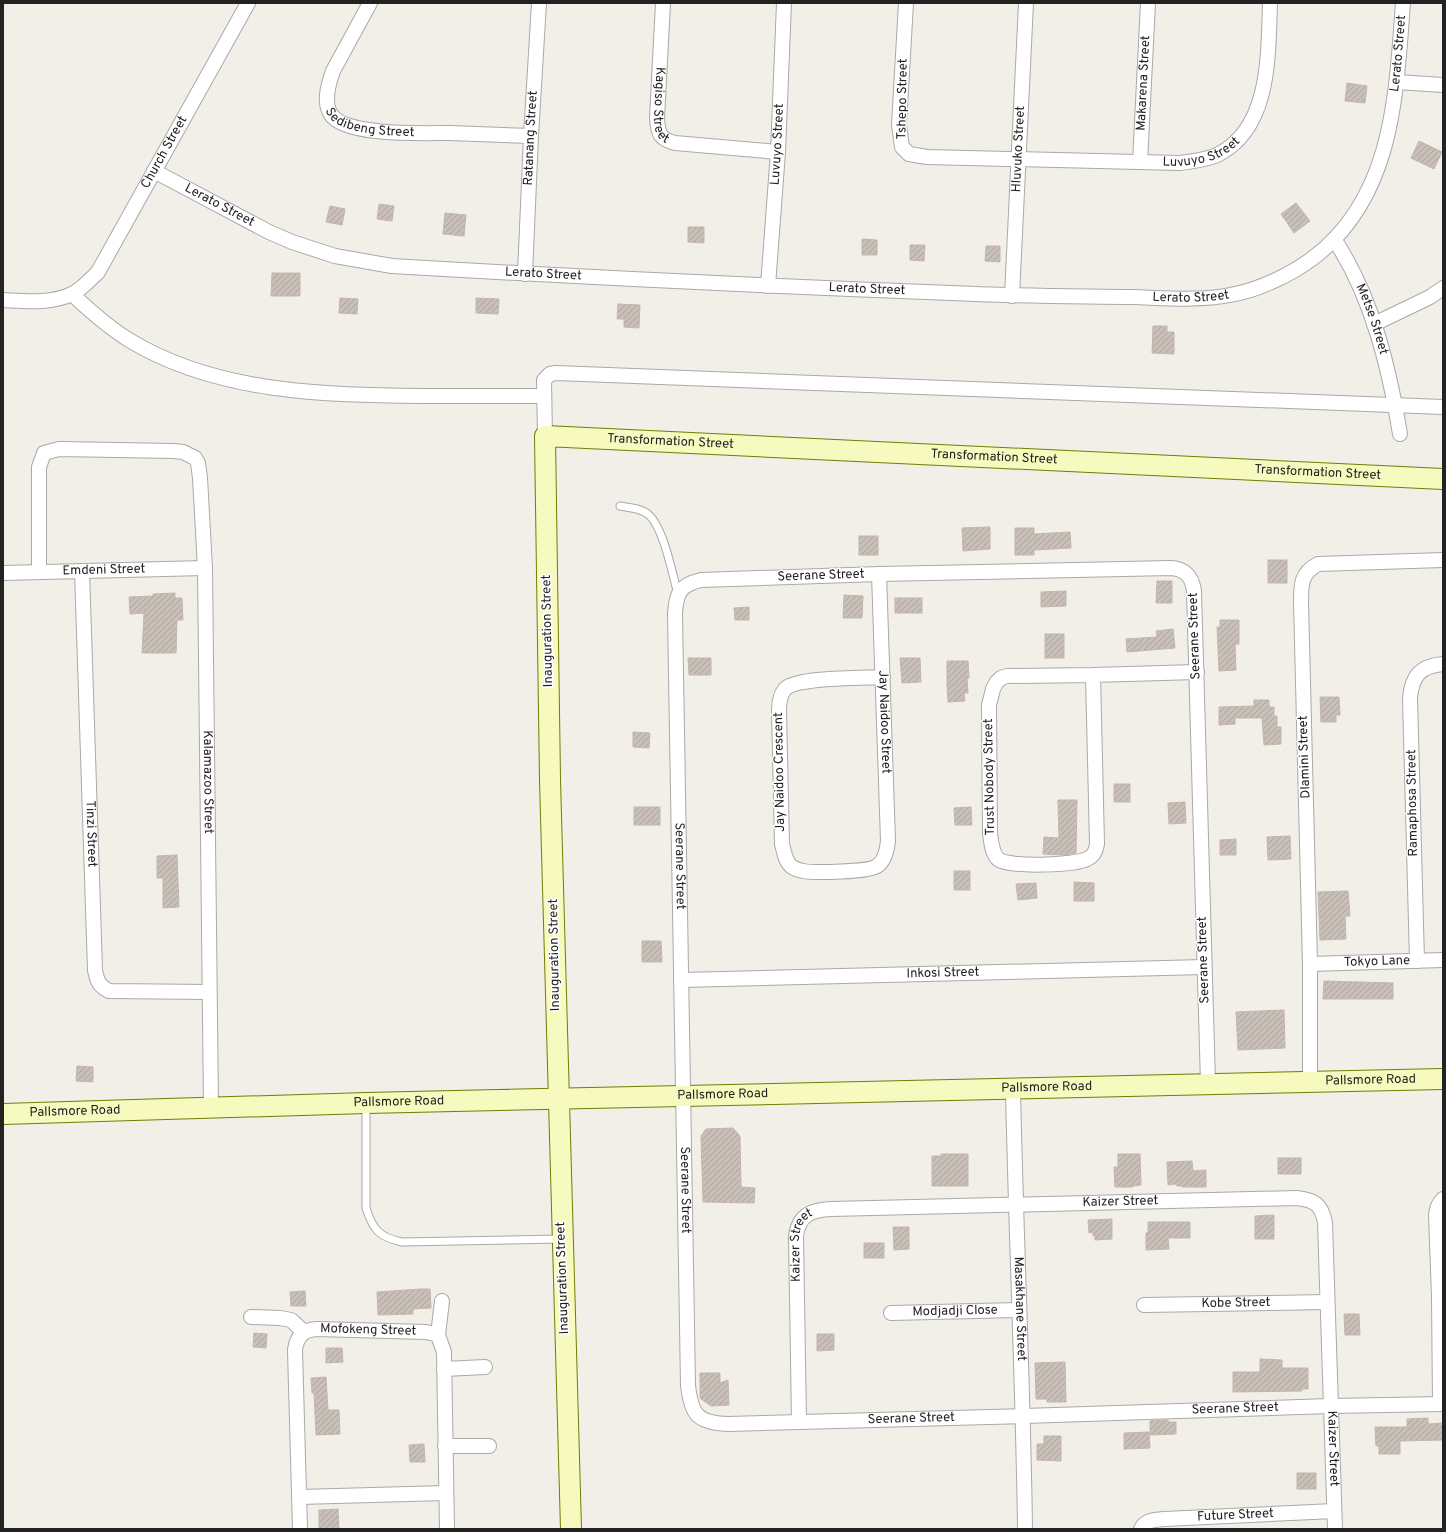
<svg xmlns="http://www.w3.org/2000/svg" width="1446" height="1532" viewBox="0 0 1446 1532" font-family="Overpass,sans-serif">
<defs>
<pattern id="building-hatch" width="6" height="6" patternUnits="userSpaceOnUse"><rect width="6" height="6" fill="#c7bfb8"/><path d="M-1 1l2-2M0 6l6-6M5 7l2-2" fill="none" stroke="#aba49e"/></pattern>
</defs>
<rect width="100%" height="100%" fill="#f2efe9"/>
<g fill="url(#building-hatch)" stroke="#c4b6ab">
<polygon points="1347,83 1367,86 1365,103 1345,101"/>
<polygon points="1419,141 1442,152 1434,169 1411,158"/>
<polygon points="1296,203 1310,221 1294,233 1281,214"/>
<polygon points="379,204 394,206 392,221 377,219"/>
<polygon points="330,206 345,209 342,225 326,222"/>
<polygon points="445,213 466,215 464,236 443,234"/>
<polygon points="688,227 704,227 704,243 688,242"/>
<polygon points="862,239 877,240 877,255 862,255"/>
<polygon points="910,245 925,245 924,261 910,260"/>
<polygon points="986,246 1000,246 1000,262 985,261"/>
<polygon points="272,273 300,273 300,295 299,296 271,296"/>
<polygon points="340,298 358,299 357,314 339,313"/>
<polygon points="476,298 499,299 498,314 476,313"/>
<polygon points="618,304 640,305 639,328 624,327 624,319 617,319"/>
<polygon points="1153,326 1167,326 1167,332 1174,332 1174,354 1152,353"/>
<polygon points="990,527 990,549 963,551 962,528"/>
<polygon points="1015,528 1034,528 1034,534 1070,532 1071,548 1034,550 1034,555 1015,555"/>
<rect x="859" y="536" width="19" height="19"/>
<rect x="1268" y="560" width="19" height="23"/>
<polygon points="1157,581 1172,581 1172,603 1156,603"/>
<polygon points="1066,591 1066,606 1041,607 1041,592"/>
<polygon points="175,593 175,598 182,598 183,620 177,620 176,653 142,653 144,613 130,614 129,597 153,596 153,594"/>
<polygon points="844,595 863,596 862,618 843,618"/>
<rect x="895" y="598" width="27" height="15"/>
<polygon points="749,607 749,620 735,620 734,608"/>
<polygon points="1220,620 1239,620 1239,644 1235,644 1236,670 1219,671 1217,627 1220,627"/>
<polygon points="1173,629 1175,648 1127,652 1126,639 1157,637 1156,631"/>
<rect x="1045" y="634" width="19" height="24"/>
<polygon points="688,658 711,658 711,675 689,675"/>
<polygon points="900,658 920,658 921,682 902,683"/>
<polygon points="947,661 968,661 969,678 967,678 968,693 964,693 965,701 948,702 947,686"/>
<polygon points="1320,697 1339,697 1340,715 1336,715 1336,722 1321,722"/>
<polygon points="1254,700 1269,700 1269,707 1274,707 1274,716 1277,716 1277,727 1281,727 1281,744 1264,745 1262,718 1235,718 1235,724 1219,725 1219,707 1254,706"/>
<polygon points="633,732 650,733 649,748 633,747"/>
<rect x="1114" y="784" width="16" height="18"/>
<polygon points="1058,800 1077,800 1076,853 1064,855 1043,854 1044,837 1059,838"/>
<polygon points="1185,802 1186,823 1169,824 1168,803"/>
<rect x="634" y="807" width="26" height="18"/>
<polygon points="971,807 972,825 955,825 954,808"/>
<polygon points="1290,836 1291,859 1268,860 1267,837"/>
<polygon points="1236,839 1236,855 1220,855 1220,840"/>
<polygon points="177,855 179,907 163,908 163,878 157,878 157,856"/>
<rect x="954" y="871" width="16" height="19"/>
<polygon points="1074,882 1094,883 1094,901 1074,901"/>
<polygon points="1036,883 1037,898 1018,900 1016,884"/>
<polygon points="1348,891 1350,916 1345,916 1346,939 1320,940 1318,892"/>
<polygon points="642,941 661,941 662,962 642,962"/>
<polygon points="1324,981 1393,983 1393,999 1323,999"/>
<polygon points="1284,1010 1285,1048 1238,1050 1236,1012"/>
<polygon points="77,1066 93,1067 93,1082 76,1081"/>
<polygon points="733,1128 740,1136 741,1187 755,1188 754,1203 703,1202 701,1136 706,1129"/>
<polygon points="941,1154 968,1154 968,1186 932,1186 932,1156 941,1156"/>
<polygon points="1118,1154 1140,1154 1141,1185 1133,1186 1133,1187 1115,1187 1114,1167 1118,1167"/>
<rect x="1278" y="1158" width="23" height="16"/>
<polygon points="1192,1161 1193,1171 1206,1170 1206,1187 1182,1187 1182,1186 1177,1186 1176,1184 1168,1185 1167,1162"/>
<polygon points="1274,1215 1274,1239 1255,1239 1255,1216"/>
<polygon points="1112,1219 1112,1239 1095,1240 1095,1236 1093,1236 1093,1232 1089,1233 1088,1220"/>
<polygon points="1148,1222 1190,1222 1190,1238 1168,1238 1169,1249 1146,1250 1146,1233 1148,1233"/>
<polygon points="893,1227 909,1227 909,1249 894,1250"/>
<rect x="864" y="1243" width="20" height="15"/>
<polygon points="421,1289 430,1289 431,1308 413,1309 413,1314 378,1315 377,1292"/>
<polygon points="305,1291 306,1306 291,1306 290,1292"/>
<polygon points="1344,1314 1359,1314 1360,1335 1345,1335"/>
<polygon points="254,1333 267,1334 266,1348 253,1347"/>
<polygon points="817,1334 834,1334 834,1350 817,1351"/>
<polygon points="326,1348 342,1348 343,1362 326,1363"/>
<polygon points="1260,1359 1282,1360 1282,1368 1308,1368 1308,1389 1302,1389 1302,1391 1233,1392 1233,1372 1260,1372"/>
<polygon points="1065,1362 1066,1402 1047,1402 1047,1399 1036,1399 1035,1363"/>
<polygon points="700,1373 720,1373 720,1383 728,1380 729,1405 711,1406 700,1398"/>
<polygon points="326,1377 328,1410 339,1410 340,1434 316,1435 314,1393 312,1393 311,1378"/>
<polygon points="1428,1418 1428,1424 1443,1423 1443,1440 1400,1441 1400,1454 1379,1454 1379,1446 1376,1446 1375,1427 1407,1427 1407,1419"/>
<polygon points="1168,1420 1168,1422 1176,1422 1176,1434 1150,1435 1150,1421"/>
<polygon points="1149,1432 1150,1448 1124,1449 1124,1433"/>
<polygon points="1044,1436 1061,1436 1061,1461 1037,1460 1037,1444 1044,1444"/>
<polygon points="424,1444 425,1462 410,1462 409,1445"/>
<rect x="1297" y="1473" width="19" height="16"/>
<polygon points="338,1509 339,1529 319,1529 319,1510"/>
</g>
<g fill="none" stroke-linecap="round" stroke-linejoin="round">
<g stroke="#a9a9a9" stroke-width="9">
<g id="lane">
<path d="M 620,506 C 629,508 642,508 649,515 C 664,529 672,573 678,594"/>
<path d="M 366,1103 L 366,1208 C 373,1230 379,1237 402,1242 L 561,1239"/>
</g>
</g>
<g stroke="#a9a9a9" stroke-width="16">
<g id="street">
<path id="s1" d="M 370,3 L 333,71 C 328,85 322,105 333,117 C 352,136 422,133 449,133 C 476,134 503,135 531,136"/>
<path id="s2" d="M 663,3 L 657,118 C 658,133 659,139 675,143 L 778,152"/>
<path id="s3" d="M 906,3 L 899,125 L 902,147 L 909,154 L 927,157 L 1180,163 C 1193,161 1208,160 1219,154 C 1271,127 1268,54 1270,3"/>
<polyline points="1397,82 1443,85"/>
<path id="s4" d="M 1140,162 L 1148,3"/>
<path id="s5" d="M 154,171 L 269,232 L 292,242 L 335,256 L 392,266 C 578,277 764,286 951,293 C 1012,296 1072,296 1133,297 C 1165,298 1199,301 1230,295 C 1259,290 1290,275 1313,258 C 1394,197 1396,94 1403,3"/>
<path id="s6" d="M 1334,239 C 1372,296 1389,367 1400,434"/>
<path id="s7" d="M 525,274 L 531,136 L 539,3"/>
<path id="s8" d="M 768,286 L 778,152 L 784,3"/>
<path d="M 72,294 C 90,311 108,327 129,340 C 216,393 324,395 423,396 C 463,396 503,396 544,396"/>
<path id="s9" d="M 1012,296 L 1026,3"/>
<path id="s10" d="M 3,300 C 25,301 51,304 72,294 C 82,289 90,280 98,272 L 248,3"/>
<polyline points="1374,324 1430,297 1443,288"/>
<polyline points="545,436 544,380 550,374 556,373 1443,407"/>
<path id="s11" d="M 82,571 L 95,970 C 97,981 99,986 109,991 L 209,992"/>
<path id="s12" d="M 39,572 L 39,467 L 44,453 L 59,449 L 174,451 L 183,452 L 195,458 L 198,463 L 200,478 L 205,568 L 211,1107"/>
<path id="s13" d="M 3,573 L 205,568"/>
<path id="s14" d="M 879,574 L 888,841 C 887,850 885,861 877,866 C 869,872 814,873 803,871 C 799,870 794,869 791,866 C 785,861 784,851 782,844 L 779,710 C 779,703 780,695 785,689 C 796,677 864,678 883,677"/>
<path d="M 1093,675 L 1097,844 C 1096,851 1094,856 1087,859 C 1076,865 1008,868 998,859 C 992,853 991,842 990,833 L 989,705 L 993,689 L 996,683 L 1001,678 L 1007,676 L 1093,675 L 1197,672"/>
<path d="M 1417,961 L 1410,698 C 1412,676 1420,666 1443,664"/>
<path id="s15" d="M 1310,964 L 1443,960"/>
<path id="s16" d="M 681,980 L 1204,967"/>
<path d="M 1310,1082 L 1310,964 L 1301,602 C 1301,584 1301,573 1318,564 L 1443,560"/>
<path id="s17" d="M 1208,1084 L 1194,591 C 1192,577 1186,569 1171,568 L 879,574 L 701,580 C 680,585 676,593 675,614 L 688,1385 C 691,1415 698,1423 728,1424 L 1024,1416 L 1330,1406 L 1443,1404"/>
<path id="s18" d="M 1013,1089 C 1016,1236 1023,1382 1025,1529"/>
<path id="s19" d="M 1144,1305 L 1327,1302"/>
<path id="s20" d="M 891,1313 L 1019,1310"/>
<polyline points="251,1317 280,1318 291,1320 304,1332"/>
<polyline points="438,1335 442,1301"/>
<polyline points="444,1369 485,1367"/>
<path d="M 1440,1404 L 1439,1296 L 1436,1215 C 1437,1208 1438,1204 1443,1199"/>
<path id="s21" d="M 799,1421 L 796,1236 C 799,1214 812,1210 831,1209 L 1297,1198 C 1315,1200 1322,1205 1325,1223 L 1335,1529"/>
<polyline points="445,1446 489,1446"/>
<polyline points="299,1497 446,1493"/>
<path id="s22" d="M 300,1529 L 295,1350 C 297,1336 303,1330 317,1329 L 426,1332 L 438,1335 L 444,1352 L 447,1529"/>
<path id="s23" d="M 1141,1529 C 1145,1520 1155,1520 1164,1519 L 1334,1511"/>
</g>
</g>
<g stroke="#707d05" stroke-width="22">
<g id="secondary">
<path id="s24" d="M 3,1114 L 366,1103 L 1443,1079"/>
<path id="s25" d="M 571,1529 L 550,780 L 545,436 L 1443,479"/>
</g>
</g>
<use href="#lane" stroke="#fff" stroke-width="7"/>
<use href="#street" stroke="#fff" stroke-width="14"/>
<use href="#secondary" stroke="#f7fabf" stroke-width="20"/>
</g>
<g text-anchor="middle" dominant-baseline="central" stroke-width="3" stroke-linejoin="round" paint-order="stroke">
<g font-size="13" fill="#222" stroke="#fff">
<text stroke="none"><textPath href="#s5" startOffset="1418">Lerato Street</textPath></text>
<text stroke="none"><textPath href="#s4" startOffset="79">Makarena Street</textPath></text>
<text transform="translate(903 99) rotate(-89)">Tshepo Street</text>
<text stroke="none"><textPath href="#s2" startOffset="103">Kagiso Street</textPath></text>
<text stroke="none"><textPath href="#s1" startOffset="163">Sedibeng Street</textPath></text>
<text stroke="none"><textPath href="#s7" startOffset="136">Ratanang Street</textPath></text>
<text stroke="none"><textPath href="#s8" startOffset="142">Luvuyo Street</textPath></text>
<text stroke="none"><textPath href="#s9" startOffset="147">Hluvuko Street</textPath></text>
<text stroke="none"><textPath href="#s3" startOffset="449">Luvuyo Street</textPath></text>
<text stroke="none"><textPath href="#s10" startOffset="241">Church Street</textPath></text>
<text stroke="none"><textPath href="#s5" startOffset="74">Lerato Street</textPath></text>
<text stroke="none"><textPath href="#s5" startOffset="410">Lerato Street</textPath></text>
<text stroke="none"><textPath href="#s5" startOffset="734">Lerato Street</textPath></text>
<text stroke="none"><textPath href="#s5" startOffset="1058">Lerato Street</textPath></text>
<text stroke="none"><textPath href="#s6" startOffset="89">Metse Street</textPath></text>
<text stroke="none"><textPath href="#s25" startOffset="1219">Transformation Street</textPath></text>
<text stroke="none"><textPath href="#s25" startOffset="1543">Transformation Street</textPath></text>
<text stroke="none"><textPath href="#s25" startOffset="1867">Transformation Street</textPath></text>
<text stroke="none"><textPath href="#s13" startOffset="101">Emdeni Street</textPath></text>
<text transform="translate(821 576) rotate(-2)">Seerane Street</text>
<text transform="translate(548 631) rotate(-91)">Inauguration Street</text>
<text transform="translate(1195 636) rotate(-92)">Seerane Street</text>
<text stroke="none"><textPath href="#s14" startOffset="148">Jay Naidoo Street</textPath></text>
<text transform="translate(1305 757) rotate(-92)">Dlamini Street</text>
<text transform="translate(780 772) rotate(-91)">Jay Naidoo Crescent</text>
<text transform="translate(990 777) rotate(-91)">Trust Nobody Street</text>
<text stroke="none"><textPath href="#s12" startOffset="598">Kalamazoo Street</textPath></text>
<text transform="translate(1413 803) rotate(-91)">Ramaphosa Street</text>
<text stroke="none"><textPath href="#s11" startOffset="263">Tinzi Street</textPath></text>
<text stroke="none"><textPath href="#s17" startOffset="1299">Seerane Street</textPath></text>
<text transform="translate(555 955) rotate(-91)">Inauguration Street</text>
<text transform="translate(1204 960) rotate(-92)">Seerane Street</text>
<text stroke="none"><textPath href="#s15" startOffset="67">Tokyo Lane</textPath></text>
<text stroke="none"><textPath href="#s16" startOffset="262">Inkosi Street</textPath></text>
<text stroke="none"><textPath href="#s24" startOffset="1368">Pallsmore Road</textPath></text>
<text stroke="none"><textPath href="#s24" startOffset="1044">Pallsmore Road</textPath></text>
<text stroke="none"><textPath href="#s24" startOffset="720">Pallsmore Road</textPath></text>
<text stroke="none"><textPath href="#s24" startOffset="396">Pallsmore Road</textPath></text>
<text stroke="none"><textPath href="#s24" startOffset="72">Pallsmore Road</textPath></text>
<text stroke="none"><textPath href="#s17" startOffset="1623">Seerane Street</textPath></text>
<text stroke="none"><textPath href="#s21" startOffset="524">Kaizer Street</textPath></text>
<text stroke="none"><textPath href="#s21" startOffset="177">Kaizer Street</textPath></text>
<text transform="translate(563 1278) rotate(-92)">Inauguration Street</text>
<text stroke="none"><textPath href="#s19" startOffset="92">Kobe Street</textPath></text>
<text stroke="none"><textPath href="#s18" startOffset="220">Masakhane Street</textPath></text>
<text stroke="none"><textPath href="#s20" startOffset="64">Modjadji Close</textPath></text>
<text stroke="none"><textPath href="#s22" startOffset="264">Mofokeng Street</textPath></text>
<text stroke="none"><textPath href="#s17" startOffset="2390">Seerane Street</textPath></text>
<text stroke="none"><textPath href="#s17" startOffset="2066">Seerane Street</textPath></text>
<text stroke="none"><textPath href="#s21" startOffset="968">Kaizer Street</textPath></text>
<text stroke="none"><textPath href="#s23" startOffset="98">Future Street</textPath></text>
</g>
</g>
<rect width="1446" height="1532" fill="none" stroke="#222222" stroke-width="8"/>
</svg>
